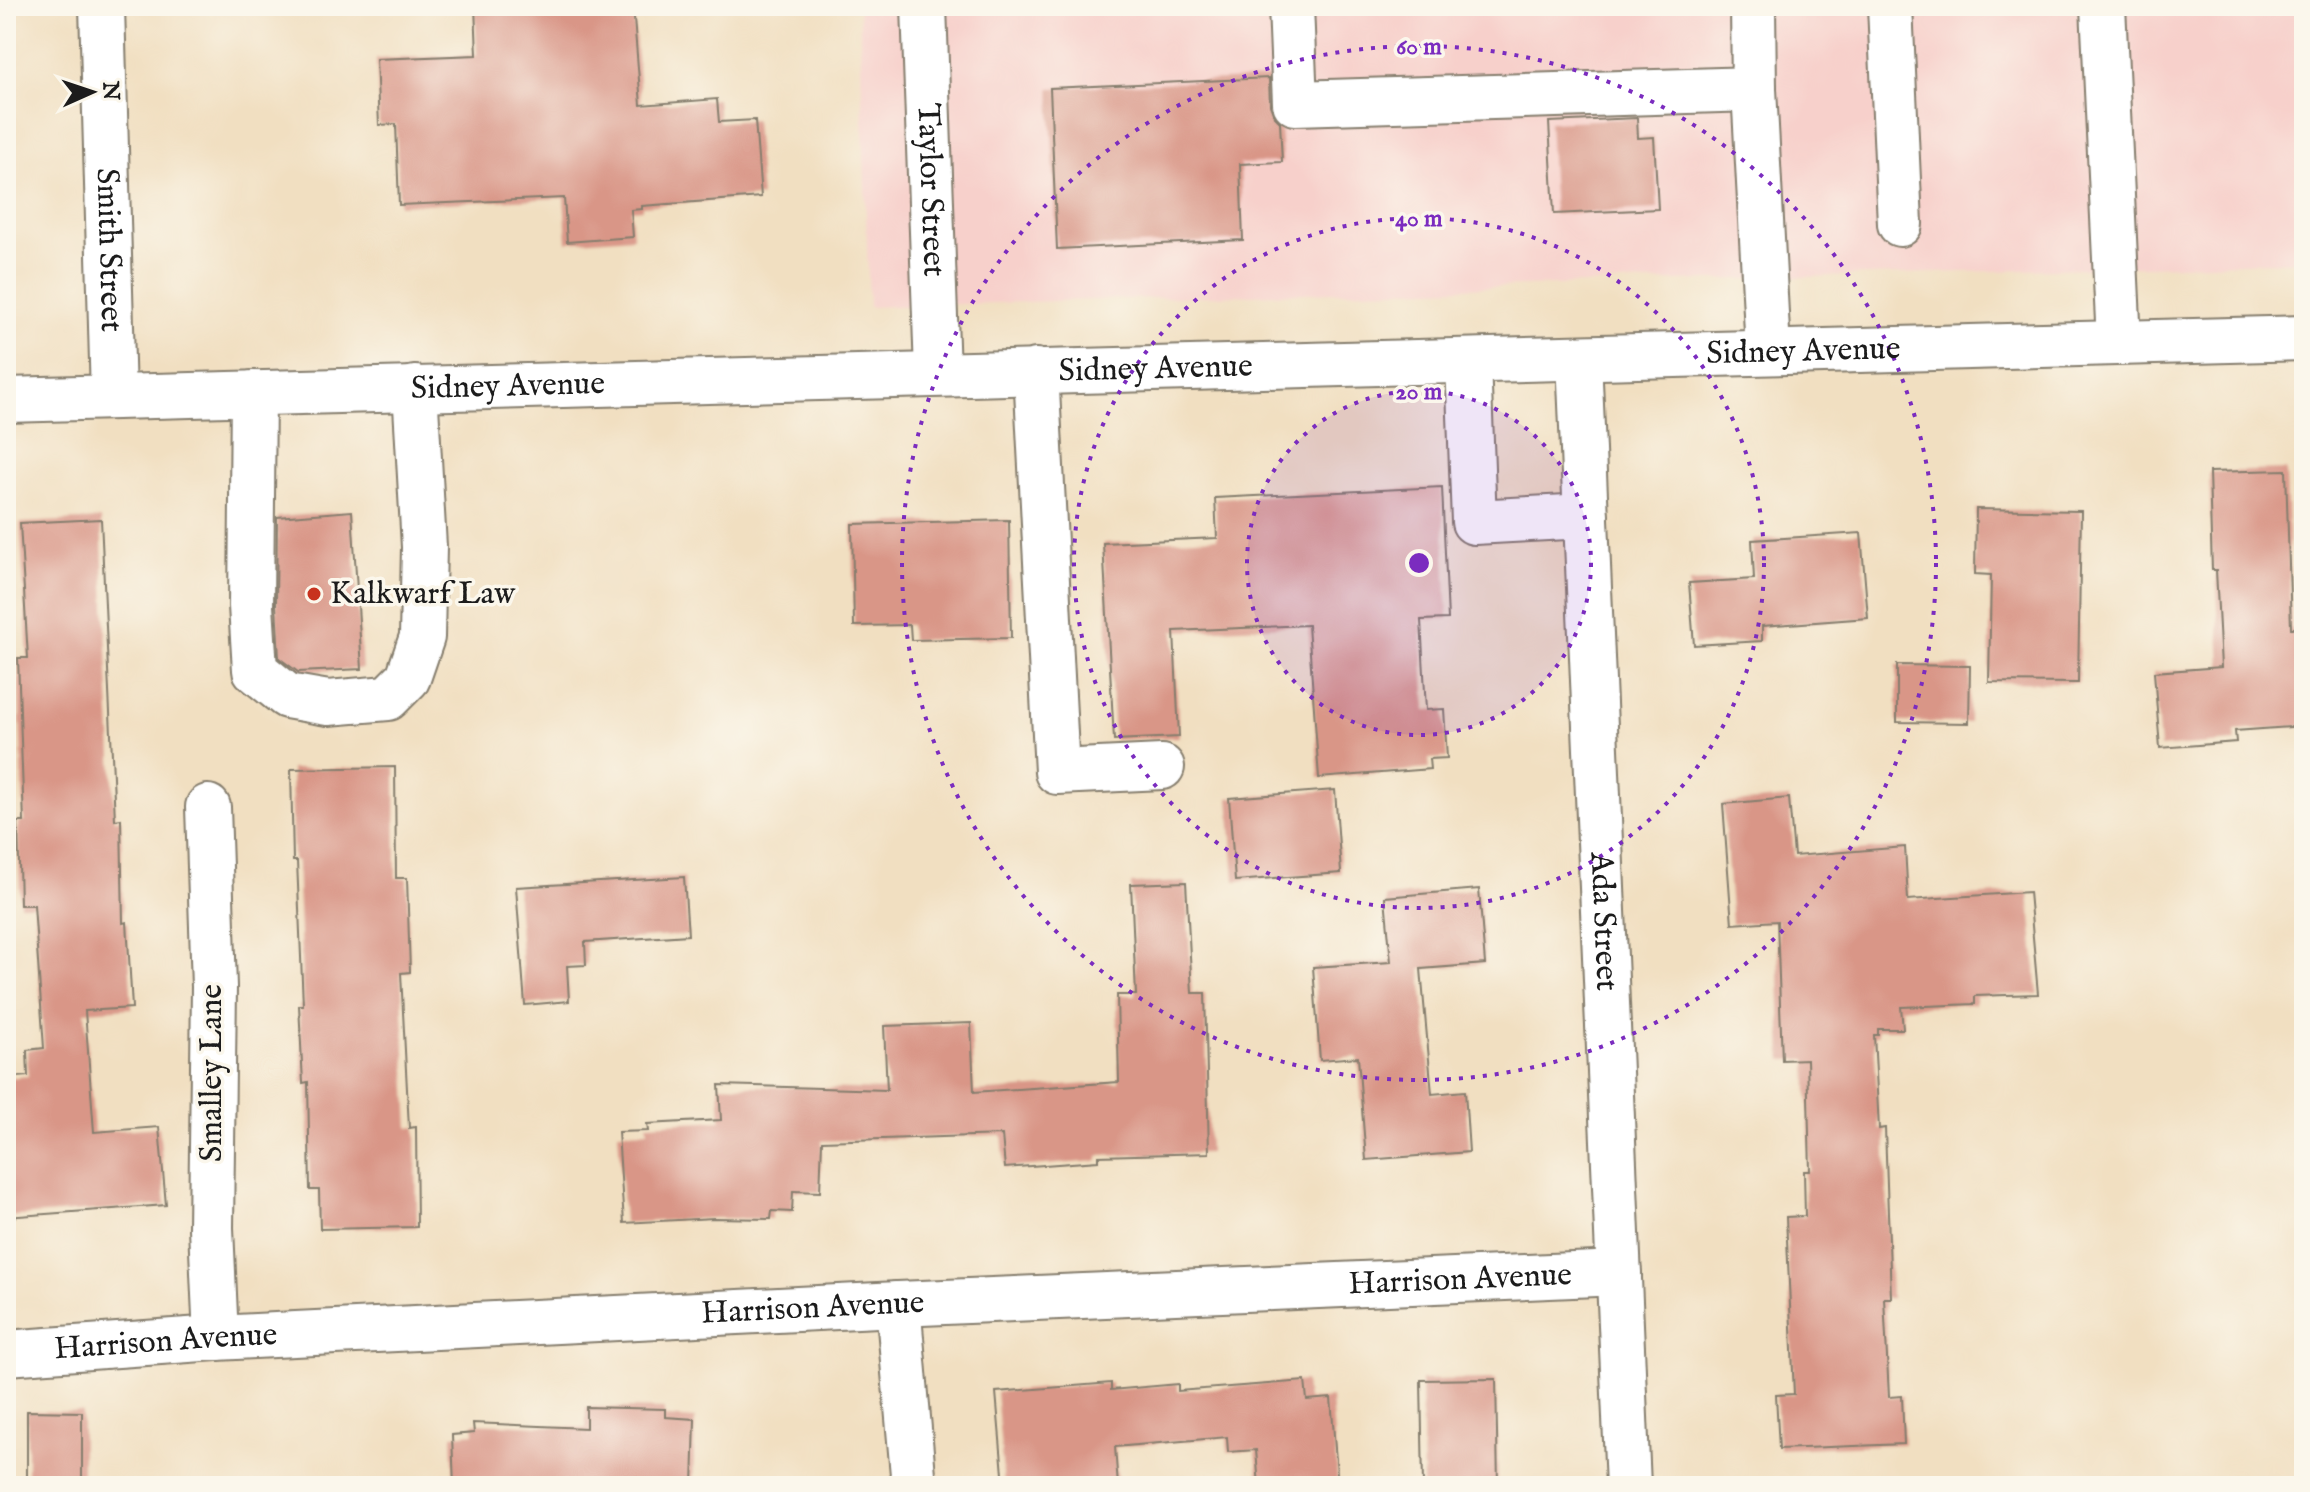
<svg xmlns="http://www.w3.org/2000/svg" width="2310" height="1492" viewBox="0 0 2310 1492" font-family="'IM FELL English',serif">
<rect width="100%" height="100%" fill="#fbf7ec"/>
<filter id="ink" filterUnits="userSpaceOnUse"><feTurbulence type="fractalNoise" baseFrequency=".0125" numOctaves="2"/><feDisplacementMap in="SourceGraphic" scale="16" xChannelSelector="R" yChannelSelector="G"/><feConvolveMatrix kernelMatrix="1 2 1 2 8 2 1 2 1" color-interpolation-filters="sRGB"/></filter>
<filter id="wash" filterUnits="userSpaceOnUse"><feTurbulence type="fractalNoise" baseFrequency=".006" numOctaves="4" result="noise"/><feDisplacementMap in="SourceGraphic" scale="32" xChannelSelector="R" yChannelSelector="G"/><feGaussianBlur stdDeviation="1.8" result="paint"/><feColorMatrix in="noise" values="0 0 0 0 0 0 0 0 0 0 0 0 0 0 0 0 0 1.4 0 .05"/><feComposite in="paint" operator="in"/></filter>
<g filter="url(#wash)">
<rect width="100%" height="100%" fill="#f1dfc1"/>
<polygon fill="#f7d0cb" points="859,6 2304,6 2304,261 869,307"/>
<g id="blocks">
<g fill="#d99687">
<polygon points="475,6 633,6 641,105 717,99 719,122 755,120 761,197 642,206 642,209 631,210 633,237 567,242 564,198 399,205 396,124 379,125 376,59 477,55"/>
<polygon points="1269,78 1270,105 1274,116 1280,122 1282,162 1240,164 1243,240 1057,249 1050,88"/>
<polygon points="1637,118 1638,138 1654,137 1658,209 1554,214 1549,122"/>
<polygon points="2286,470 2291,628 2304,628 2304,726 2235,731 2236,742 2160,748 2154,672 2221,667 2216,570 2212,570 2209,472"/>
<polygon points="1442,487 1448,619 1421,620 1426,710 1444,709 1447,758 1429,759 1430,769 1319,778 1308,625 1174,631 1179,737 1114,740 1103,543 1217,538 1215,498"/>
<polygon points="1976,509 2081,511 2078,683 1989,682 1991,575 1975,574"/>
<polygon points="352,511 362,669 298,672 279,658 276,605 277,517"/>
<polygon points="101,519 115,820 121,819 123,923 127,922 132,1008 85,1011 94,1132 159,1127 166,1205 6,1217 6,1078 28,1076 27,1050 44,1048 34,905 20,905 18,822 24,822 18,658 28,658 20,523"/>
<polygon points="1009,520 1011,638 911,640 910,625 854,626 852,524"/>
<polygon points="1861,533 1868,618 1762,626 1762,641 1694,645 1689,583 1754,579 1752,540"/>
<polygon points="1897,665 1970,666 1969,723 1897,722"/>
<polygon points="395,767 396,878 407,878 410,972 401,973 409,1128 416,1127 417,1227 320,1229 319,1190 310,1190 308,1082 303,1083 299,1005 303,1005 297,861 293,861 291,769"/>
<polygon points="1335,790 1341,873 1235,881 1229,798"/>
<polygon points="1789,798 1794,856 1905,847 1908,900 2029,892 2038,994 1975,996 1975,1004 1901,1007 1903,1029 1878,1029 1878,1035 1874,1035 1879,1129 1885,1128 1891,1298 1884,1298 1889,1397 1902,1396 1904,1444 1779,1449 1776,1395 1794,1394 1786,1217 1805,1216 1804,1171 1810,1171 1807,1059 1782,1060 1777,921 1732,924 1723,804"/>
<polygon points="684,877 688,935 585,942 586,965 567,966 569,1001 525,1005 516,887"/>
<polygon points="1186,882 1192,993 1205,993 1209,1153 1098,1156 1098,1161 1005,1168 1002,1135 822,1141 820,1192 793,1191 792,1212 772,1211 771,1219 714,1218 624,1223 618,1132 648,1131 647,1124 721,1120 719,1085 887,1090 884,1026 971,1023 974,1092 1119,1082 1117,995 1136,995 1131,884"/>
<polygon points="1479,889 1485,964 1421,969 1432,1094 1465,1091 1469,1152 1366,1160 1358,1057 1320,1060 1313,967 1391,962 1385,897"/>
<polygon points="1496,1379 1498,1486 1423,1486 1421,1380"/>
<polygon points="1305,1381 1307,1400 1331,1398 1338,1486 1259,1486 1256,1450 1228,1452 1227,1437 1115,1447 1118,1486 1004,1486 996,1392 1111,1383 1111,1390 1178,1384 1178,1391"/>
<polygon points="586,1407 665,1409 665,1417 695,1419 693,1486 522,1482 522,1486 454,1486 452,1435 474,1433 473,1423 586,1428"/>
<polygon points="27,1411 82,1412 82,1486 27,1486"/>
</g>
</g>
</g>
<g filter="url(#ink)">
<use href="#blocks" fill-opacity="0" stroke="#867e6e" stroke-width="2"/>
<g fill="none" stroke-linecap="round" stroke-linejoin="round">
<g stroke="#867e6e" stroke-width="48">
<g id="minor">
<path id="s1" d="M 102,6 L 113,397"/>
<path id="s2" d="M 924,6 L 937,373"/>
<polyline points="1291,6 1295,103 1754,89"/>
<polyline points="1753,6 1754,89 1768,351"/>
<polyline points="1890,6 1900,224"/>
<polyline points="2103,6 2119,343"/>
<path id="s3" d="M 1579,358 L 1628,1486"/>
<polyline points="1468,361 1474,522 1586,516"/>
<polyline points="1036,371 1057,772 1162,767"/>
<polyline points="253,393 251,606 255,670 287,696 328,703 388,698 408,678 422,637 424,547 415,388"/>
<polyline points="208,807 214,987 211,1228 216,1338"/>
<polyline points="898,1304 914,1486"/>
<path id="s4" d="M 6,1353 L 216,1338 L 898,1304 L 1619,1273"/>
</g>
</g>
<g stroke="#867e6e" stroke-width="48">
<g id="major">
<path id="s5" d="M 6,400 L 2304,338"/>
</g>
</g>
<use href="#minor" stroke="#fff" stroke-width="44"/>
<use href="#major" stroke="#fff" stroke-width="44"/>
</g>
</g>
<circle cx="1419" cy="563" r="172" fill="#7b2cbf" fill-opacity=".12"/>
<g fill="none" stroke="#7b2cbf" stroke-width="4" stroke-dasharray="4 8">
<circle cx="1419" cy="563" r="172"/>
<circle cx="1419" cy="563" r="345"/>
<circle cx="1419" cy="563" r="517"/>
</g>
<circle fill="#c8321e" stroke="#fbf7ec" stroke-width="3" cx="314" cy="594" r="8"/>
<g text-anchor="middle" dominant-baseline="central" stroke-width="7" stroke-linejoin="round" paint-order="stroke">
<g font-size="32" fill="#1c1c1c" stroke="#fbf7ec">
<text stroke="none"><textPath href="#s2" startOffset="184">Taylor Street</textPath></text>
<text stroke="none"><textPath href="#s1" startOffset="244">Smith Street</textPath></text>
<text stroke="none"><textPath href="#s5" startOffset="1798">Sidney Avenue</textPath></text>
<text stroke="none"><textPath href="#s5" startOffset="1150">Sidney Avenue</textPath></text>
<text stroke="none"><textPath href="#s5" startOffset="502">Sidney Avenue</textPath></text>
<text stroke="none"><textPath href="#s3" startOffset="564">Ada Street</textPath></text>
<text transform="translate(212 1073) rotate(-90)">Smalley Lane</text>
<text stroke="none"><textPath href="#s4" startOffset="1456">Harrison Avenue</textPath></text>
<text stroke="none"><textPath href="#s4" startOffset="808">Harrison Avenue</textPath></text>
<text stroke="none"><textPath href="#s4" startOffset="160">Harrison Avenue</textPath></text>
</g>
<g font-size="32" fill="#1c1c1c" stroke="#fbf7ec" text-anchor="start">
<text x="330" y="594">Kalkwarf Law</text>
</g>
</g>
<circle cx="1419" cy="563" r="12" fill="#7b2cbf" stroke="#fbf7ec" stroke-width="4"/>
<g font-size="24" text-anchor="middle" font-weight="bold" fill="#7b2cbf" stroke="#fbf7ec" stroke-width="7" stroke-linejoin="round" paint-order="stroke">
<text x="1419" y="54">60 m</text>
<text x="1419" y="226">40 m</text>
<text x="1419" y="399">20 m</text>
</g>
<rect width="2310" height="1492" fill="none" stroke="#fbf7ec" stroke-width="32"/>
<g transform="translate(92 92) rotate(87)" stroke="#fbf7ec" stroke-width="6" paint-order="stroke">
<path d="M0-6L14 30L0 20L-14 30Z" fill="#1c1c1c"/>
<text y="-12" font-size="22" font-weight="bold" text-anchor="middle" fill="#1c1c1c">N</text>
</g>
</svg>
